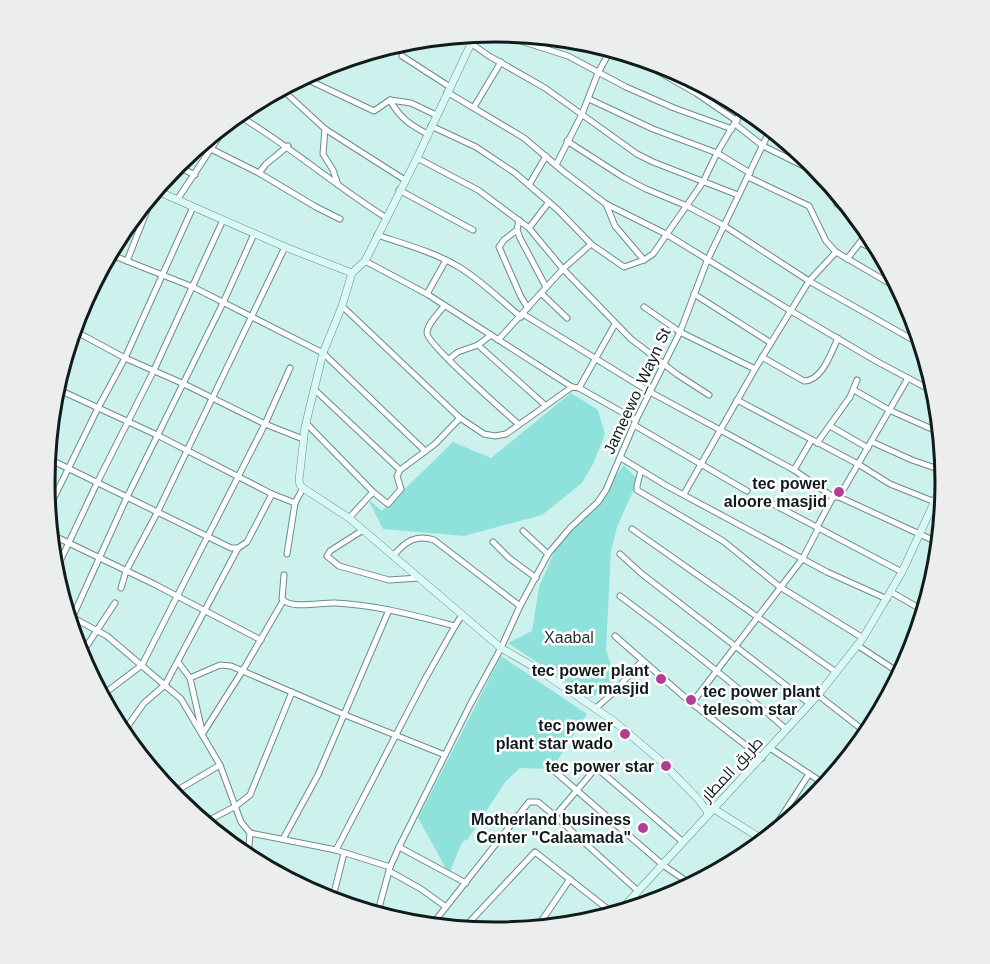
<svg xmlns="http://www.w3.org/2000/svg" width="990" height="964" viewBox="0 0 990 964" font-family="Arial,Cairo,sans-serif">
<rect width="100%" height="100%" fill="#cdf1ed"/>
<g fill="#8ee2db">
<polygon points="571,393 598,410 605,434 593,464 582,483 542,515 464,536 383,529 368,499 382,511 453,442 491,458"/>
<polygon points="624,465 638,480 617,527 611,551 606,650 616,680 591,698 508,643 532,631 539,587 559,541 593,506"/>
<polygon points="501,656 587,714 552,769 520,768 506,781 468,839 462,842 449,874 418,818"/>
</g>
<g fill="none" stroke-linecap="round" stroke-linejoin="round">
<g stroke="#6b8c89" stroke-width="7">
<g id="street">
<polyline points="508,33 521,41 568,56 626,87 674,108 732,129"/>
<polyline points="459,35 489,56 545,88 637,154 653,162 738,195"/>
<polyline points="626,53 696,93 737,121"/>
<polyline points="402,56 450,87"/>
<polyline points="302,77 374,111 390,100 411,103 436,115"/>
<polyline points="447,92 524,138 564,172 606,204 666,234 791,311 876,361 936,393"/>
<polyline points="287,94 325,129 405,180"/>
<polyline points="589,99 653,129 717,153 750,173"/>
<path d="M 390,100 C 399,117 411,126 428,134"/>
<polyline points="474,107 501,62"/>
<path d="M 236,114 C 289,145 334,185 385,217"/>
<polyline points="735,124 763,146 820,174"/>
<polyline points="431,126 476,147 515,173 558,210 591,244 624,267 644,260 653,254 703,182 717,153 744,107"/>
<polyline points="325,129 323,154 333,170 338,185"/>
<polyline points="567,141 623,177 646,189 687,206 723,225 809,281 922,345"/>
<polyline points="211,149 259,173 316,207 340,219"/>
<polyline points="417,158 478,190 529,228 563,269 631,339 678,375 709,395"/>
<polyline points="175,165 195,175"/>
<polyline points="556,165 582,114 598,73 611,49"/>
<polyline points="259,173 266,164 288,146"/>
<polyline points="748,177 809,206 826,241 836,252 901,290"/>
<polyline points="529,185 546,156"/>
<polyline points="399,190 473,230"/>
<polyline points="177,200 230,120"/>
<polyline points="606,204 615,226 644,260"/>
<polyline points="837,204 856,215"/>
<polyline points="519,220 517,230 520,238 546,287"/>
<polyline points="529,228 549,202"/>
<polyline points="517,230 504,240 499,247 521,297 528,308"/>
<path d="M 377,235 C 404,244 434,252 459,267 C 482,281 500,300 521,317"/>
<polyline points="861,243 880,252"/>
<polyline points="109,254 193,287 323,353 425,451"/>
<polyline points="847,259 869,231"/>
<polyline points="127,261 155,190"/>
<polyline points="365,261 427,294 572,387 579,388 636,420"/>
<polyline points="541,293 567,318"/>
<polyline points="427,294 446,260"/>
<polyline points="694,294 771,343"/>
<polyline points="342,306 460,418 484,434 495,436 506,434 572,387"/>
<path d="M 444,306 C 439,313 427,324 427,333 C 427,344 505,412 518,424"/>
<polyline points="644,307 680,332 755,369"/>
<polyline points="523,314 650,392 794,470 833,497 839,497 939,543"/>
<polyline points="73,330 125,358 184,384 265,424 303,439"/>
<polyline points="498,340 563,269 591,244"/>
<polyline points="478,345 545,405"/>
<path d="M 762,357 L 804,381 C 822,381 831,353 838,338"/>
<polyline points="449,359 458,352 478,345 491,335"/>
<polyline points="55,388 157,435 272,494 295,503 303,488"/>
<polyline points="579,388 615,324"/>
<polyline points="314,389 400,470"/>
<polyline points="854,390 889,410 941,433"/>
<polyline points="737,400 858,464 890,484 935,502"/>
<polyline points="51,419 62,392"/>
<polyline points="306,423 373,492"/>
<polyline points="634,425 747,491"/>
<polyline points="830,426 868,448"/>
<polyline points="872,442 912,460 944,471"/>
<polyline points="817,443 850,397 857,380"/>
<polyline points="47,458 231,548 238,548 247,542 272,494"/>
<polyline points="621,458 667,486 827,572 887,599"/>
<polyline points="641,470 637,486 637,490 723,541 780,587 863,638"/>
<polyline points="794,470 811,441"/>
<polyline points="684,494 755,369 809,281 836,252"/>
<polyline points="839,497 908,378"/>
<polyline points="771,503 902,572"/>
<polyline points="47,512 98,408 125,358 193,207"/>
<polyline points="349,518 373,492 388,504 401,489 397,476 400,470 435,444 460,418"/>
<polyline points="817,527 833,497"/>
<polyline points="632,529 836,672"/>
<polyline points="363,530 330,551 327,556 339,566 389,580 419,578"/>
<polyline points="523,531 548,554"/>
<polyline points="50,534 154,584 261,640"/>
<polyline points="493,542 509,558 536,578"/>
<polyline points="287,554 295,503"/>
<polyline points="620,554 642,574 810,704"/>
<path d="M 393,556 C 405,542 415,534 434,540 L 520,606"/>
<polyline points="54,574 97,483 154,370 223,220"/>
<path d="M 284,575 L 282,599 C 292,610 322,602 336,603 C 377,605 416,616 455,626 L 462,615"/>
<polyline points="121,588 126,571 157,513 285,247"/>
<polyline points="891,592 924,611"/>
<path d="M 620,596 C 678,639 733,683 787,730"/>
<polyline points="66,614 107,636 181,699 220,765 241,822 250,833 248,858"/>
<polyline points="73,616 127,497 223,303 254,234"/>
<polyline points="615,636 689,701 762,758"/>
<polyline points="857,645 901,674"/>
<polyline points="80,656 115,603"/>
<polyline points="178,662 190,678 202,731"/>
<polyline points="190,678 220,665 231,666 345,715 445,755"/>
<polyline points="818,695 868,734"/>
<polyline points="101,696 142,665 265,424 290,368"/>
<polyline points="692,703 803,558 818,529"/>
<polyline points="596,708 613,693 642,661"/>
<polyline points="203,733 243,670 283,601"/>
<polyline points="122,734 144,703 165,685 238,548"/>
<polyline points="770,748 826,785"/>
<polyline points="552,769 663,865 692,885"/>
<polyline points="171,794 220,765"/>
<polyline points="555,816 595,769 598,769 683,842"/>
<polyline points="204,823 236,806 250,795 292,692"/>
<polyline points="250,833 336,850 390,867"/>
<polyline points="283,839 318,775 389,610"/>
<polyline points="767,839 809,774"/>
<polyline points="399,847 466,883"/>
<polyline points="336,850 424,681 455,626"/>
<polyline points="389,871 421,889 446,907"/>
<polyline points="302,887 334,895"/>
<polyline points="332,901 344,853"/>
<polyline points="377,915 390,867 399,847 470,705 501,648 520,606 548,554 570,528 598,502 606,490 636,420 680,332 707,261 771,128"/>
<polyline points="431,926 529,802 538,802 555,816 638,891"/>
<polyline points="463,929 535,852 614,914"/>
<polyline points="536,929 570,879"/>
</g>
</g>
<g stroke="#6b8c89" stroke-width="8">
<g id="secondary">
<polyline points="476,33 417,158 365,261 352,273 342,306 323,353 305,427 299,480 300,485 303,488 349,518 501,648 539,670 615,722 661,761 699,800 709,814"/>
<polyline points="155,190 285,247 352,273"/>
<polyline points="714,809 765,841"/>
<polyline points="618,913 818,695 863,638 902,572 945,479"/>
</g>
</g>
<use href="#street" stroke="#fff" stroke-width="5"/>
<use href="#secondary" stroke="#daf8f6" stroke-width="7"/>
</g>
<g fill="#b33d94" stroke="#fff" stroke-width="2">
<circle cx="839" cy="492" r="6"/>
<circle cx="661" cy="679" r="6"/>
<circle cx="691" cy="700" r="6"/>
<circle cx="625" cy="734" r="6"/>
<circle cx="666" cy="766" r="6"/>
<circle cx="643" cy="828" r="6"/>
</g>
<g text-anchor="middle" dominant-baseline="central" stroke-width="5" stroke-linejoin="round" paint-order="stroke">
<g font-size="16" fill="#0f1c1b" stroke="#fff">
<text transform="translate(637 391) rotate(-65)">Jameewo_Wayn St</text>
<text transform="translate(732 769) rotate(-47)">طريق المطار</text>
</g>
<g font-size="16" font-weight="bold" fill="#0f1c1b" stroke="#fff" text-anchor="end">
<text x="827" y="483">tec power<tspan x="827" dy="18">aloore masjid</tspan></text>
<text x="649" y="670">tec power plant<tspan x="649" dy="18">star masjid</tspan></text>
<text x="703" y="691" text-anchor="start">tec power plant<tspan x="703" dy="18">telesom star</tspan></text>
<text x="613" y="725">tec power<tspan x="613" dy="18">plant star wado</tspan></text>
<text x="654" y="766">tec power star</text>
<text x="631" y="819">Motherland business<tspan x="631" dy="18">Center "Calaamada"</tspan></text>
</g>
<g font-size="16" fill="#1c312f" stroke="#fff">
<text x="569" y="637">Xaabal</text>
</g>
</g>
<path d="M0 0H990V964H0ZM55 482a440 440 0 1 1 880 0a440 440 0 1 1-880 0Z" fill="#eceded" fill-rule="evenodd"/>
<path fill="none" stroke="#0f1c1b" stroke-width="3" d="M55 482a440 440 0 1 1 880 0a440 440 0 1 1-880 0Z"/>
</svg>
